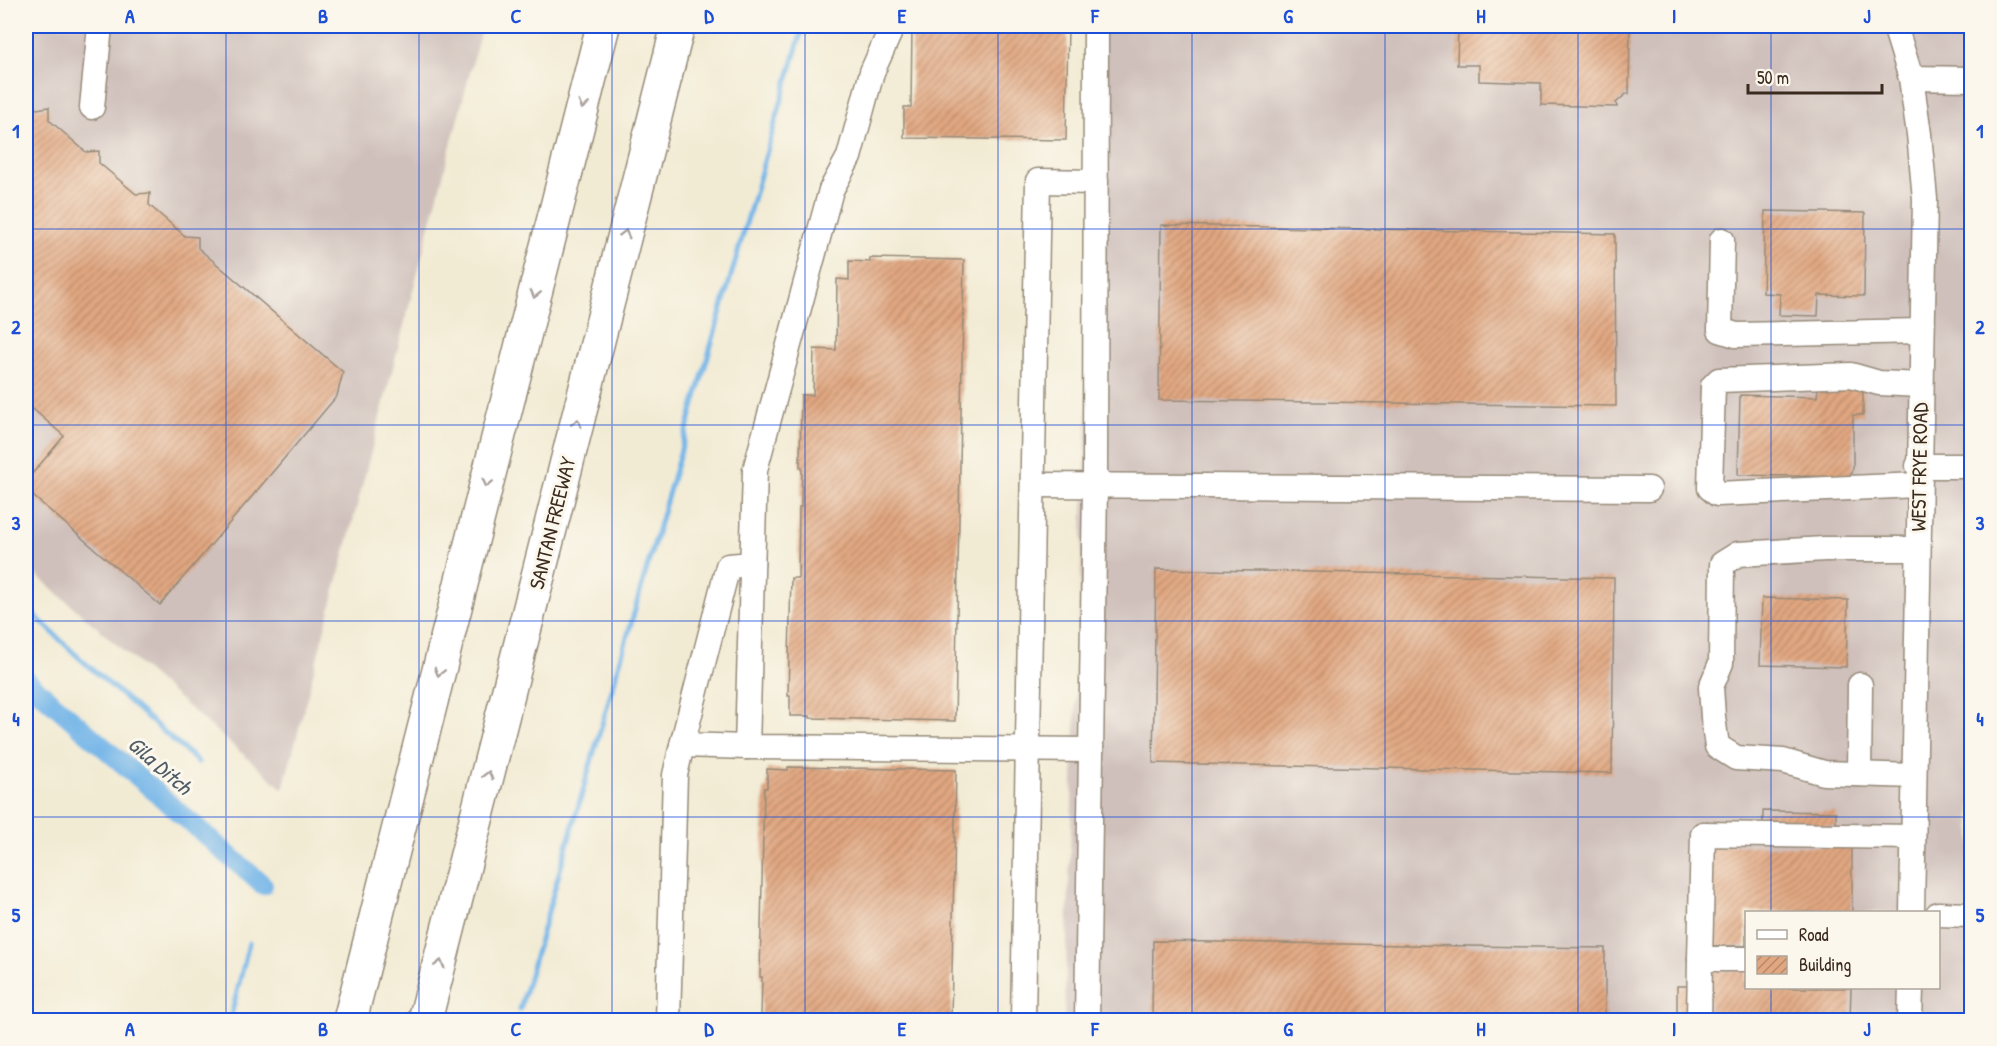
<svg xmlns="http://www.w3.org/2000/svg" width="1997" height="1046" viewBox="0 0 1997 1046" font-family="'Patrick Hand',sans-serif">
<defs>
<pattern id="building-hatch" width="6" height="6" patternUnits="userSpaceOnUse" patternTransform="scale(1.5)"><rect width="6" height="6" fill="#e1a781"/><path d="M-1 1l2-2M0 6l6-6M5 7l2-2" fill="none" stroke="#b88869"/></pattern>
</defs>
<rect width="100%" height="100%" fill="#fbf7ec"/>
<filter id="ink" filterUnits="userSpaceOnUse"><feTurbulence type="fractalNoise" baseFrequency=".0167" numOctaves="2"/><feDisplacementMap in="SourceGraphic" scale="12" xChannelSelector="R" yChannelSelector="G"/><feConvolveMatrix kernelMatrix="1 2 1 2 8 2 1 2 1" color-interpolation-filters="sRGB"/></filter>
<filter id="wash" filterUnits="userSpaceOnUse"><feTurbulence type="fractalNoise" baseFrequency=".008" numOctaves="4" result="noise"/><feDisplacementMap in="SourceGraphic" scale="24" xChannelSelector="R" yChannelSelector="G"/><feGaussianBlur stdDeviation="1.35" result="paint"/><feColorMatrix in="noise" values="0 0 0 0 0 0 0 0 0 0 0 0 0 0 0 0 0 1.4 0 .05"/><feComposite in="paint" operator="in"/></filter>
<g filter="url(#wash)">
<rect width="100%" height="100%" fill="#f2ebd4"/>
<g fill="#cfc0bb" fill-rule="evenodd">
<polygon points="26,26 482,26 283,789 26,566"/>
<path d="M 1101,26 L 1971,26 L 1971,1020 L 1064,1020 ZM 1746,912 L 1938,912 L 1938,988 L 1746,988 Z"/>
</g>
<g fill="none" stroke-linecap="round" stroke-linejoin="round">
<g stroke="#73b5e8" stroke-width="5">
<polyline points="26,607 75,654 198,762"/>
<polyline points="520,1009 803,26"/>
<polyline points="230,1020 249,943"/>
</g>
<polyline stroke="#73b5e8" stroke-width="20" points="26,680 263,885"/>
</g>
<g id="blocks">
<g fill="url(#building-hatch)">
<polygon points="912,26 1068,26 1066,140 904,138 904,107 911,107"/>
<polygon points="1458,26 1630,26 1629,94 1626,94 1616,103 1617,107 1541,105 1541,83 1479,81 1479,65 1457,65"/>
<polygon points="26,100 37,109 49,107 49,120 86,152 99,151 99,163 136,194 150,193 149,205 185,236 198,237 198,248 343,372 337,396 160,605 26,490 26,481 64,436 26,403"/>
<polygon points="1765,211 1865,213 1864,296 1819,295 1818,316 1779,315 1780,294 1763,293"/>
<polygon points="1161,225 1615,234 1616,406 1159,400"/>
<polygon points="870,258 964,260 955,721 810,718 810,716 790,716 790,696 788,696 791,578 798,578 799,507 801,507 802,467 800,467 801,395 813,395 814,349 836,350 837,279 849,280 849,261 870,262"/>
<polygon points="1818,387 1858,387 1863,393 1863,415 1853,415 1853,468 1850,475 1847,477 1738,475 1740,395 1817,397"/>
<polygon points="1156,569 1614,578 1612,773 1153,763"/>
<polygon points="1762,598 1848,600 1846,667 1760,665"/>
<polygon points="788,767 956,770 951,1020 759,1020 759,1017 761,1017 762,977 760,977 764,788 767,788 767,769 788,770"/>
<polygon points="1763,811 1836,812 1836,826 1763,825"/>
<polygon points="1711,845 1852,847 1852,912 1746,912 1746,946 1710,946"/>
<polygon points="1153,941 1605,948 1605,1020 1152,1020"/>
<polygon points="1710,971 1746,971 1746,988 1851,988 1850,1020 1710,1020"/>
<rect x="1677" y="986" width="14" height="34"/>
</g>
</g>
</g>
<g filter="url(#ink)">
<use href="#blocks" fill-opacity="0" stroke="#968a79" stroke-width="1.5"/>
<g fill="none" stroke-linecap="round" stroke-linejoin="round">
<g stroke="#968a79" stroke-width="27">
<g id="minor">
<polyline points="890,26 889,34 872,72 849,157 831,190 755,470 747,747 1091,750"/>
<polyline points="1895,26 1911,78 1919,134 1925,199 1912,912"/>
<polyline points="1911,78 1972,79"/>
<polyline points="92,107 100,26"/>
<polyline points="1722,240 1720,330 1736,335 1921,331"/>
<polyline points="1918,466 1972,466"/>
<polyline points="1033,485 1649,489"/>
<polyline points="1918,485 1717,494 1710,488 1713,386 1719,380 1851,375 1879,383 1920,385"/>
<polyline points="747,747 682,745 728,566 752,564"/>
<polyline points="1859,774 1860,685"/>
<polyline points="1914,776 1824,773 1783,761 1736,758 1717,746 1713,717 1711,687 1721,663 1722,564 1738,554 1825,549 1917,549"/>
<polyline points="1938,914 1972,915"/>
<polyline points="1746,959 1700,959 1703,834 1913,837"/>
<polyline points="668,1020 675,775 682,745"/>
<polyline points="1023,1020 1038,181 1096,182"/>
<polyline points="1087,1020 1095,486 1096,26"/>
<polyline points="1699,1020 1700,959"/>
<polyline points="1910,1020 1911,988"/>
</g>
</g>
<g stroke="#968a79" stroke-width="36">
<g id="highway">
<polyline points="350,1020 603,26"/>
<polyline points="425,1020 678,26"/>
</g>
</g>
<use href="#minor" stroke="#fff" stroke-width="24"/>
<use href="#highway" stroke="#fff" stroke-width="33"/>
</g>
<defs><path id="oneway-chevron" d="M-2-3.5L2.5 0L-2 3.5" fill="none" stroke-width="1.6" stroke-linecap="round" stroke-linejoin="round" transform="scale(1.5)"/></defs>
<g stroke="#a79f9a">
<use href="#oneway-chevron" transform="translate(583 105) rotate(104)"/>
<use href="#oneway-chevron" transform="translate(625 234) rotate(-76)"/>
<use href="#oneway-chevron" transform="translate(535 294) rotate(104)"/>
<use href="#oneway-chevron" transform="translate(577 423) rotate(-76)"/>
<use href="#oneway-chevron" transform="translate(487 483) rotate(104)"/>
<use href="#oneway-chevron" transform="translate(439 672) rotate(104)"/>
<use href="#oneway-chevron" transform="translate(488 775) rotate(-76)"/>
<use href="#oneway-chevron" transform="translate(440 964) rotate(-76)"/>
</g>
</g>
<path fill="none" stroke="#1d4ed8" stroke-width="1.5" stroke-opacity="0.55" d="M 226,26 L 226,1020M 419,26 L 419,1020M 612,26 L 612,1020M 805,26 L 805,1020M 998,26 L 998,1020M 1192,26 L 1192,1020M 1385,26 L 1385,1020M 1578,26 L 1578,1020M 1771,26 L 1771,912M 26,229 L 1972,229M 26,425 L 1972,425M 26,621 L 1972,621M 26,817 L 1972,817M 1771,988 L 1771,1020"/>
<g text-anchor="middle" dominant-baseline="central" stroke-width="6" stroke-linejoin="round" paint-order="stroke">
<g font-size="21" fill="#3b2a1e" stroke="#fbf7ec">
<text transform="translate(1919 467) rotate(-89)">WEST FRYE ROAD</text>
<text transform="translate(552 523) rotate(-76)">SANTAN FREEWAY</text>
</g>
<g font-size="22" font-style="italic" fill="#4f5b65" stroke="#fbf7ec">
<text transform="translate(160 765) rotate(41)">Gila Ditch</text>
</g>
</g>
<rect width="1997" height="1046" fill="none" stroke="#fbf7ec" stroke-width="66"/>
<rect x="1745" y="911" width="195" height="78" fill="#fbf7ec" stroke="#aea59a" stroke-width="1.5"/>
<rect x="1757" y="930" width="30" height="9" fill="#ffffff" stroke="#aea59a" stroke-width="1.5"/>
<text x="1799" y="941" font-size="18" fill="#3b2a1e">Road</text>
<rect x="1757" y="956" width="30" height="18" fill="url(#building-hatch)" stroke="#aea59a" stroke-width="1.5"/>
<text x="1799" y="971" font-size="18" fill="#3b2a1e">Building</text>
<path d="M1748 84v9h134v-9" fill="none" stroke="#3b2a1e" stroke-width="3"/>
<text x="1757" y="84" font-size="18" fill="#3b2a1e" stroke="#fbf7ec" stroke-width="4.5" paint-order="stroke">50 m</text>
<rect x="33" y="33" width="1931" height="980" fill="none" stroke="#1d4ed8" stroke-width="2"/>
<g font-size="20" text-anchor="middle" font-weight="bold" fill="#1d4ed8">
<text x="130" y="23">A</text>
<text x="323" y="23">B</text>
<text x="516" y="23">C</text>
<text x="709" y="23">D</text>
<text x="902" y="23">E</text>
<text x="1095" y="23">F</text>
<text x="1288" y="23">G</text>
<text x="1481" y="23">H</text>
<text x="1674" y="23">I</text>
<text x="1867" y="23">J</text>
<text x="16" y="138">1</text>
<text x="1980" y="138">1</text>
<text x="16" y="334">2</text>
<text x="1980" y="334">2</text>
<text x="16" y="530">3</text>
<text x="1980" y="530">3</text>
<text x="16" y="726">4</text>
<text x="1980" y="726">4</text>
<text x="16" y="922">5</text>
<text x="1980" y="922">5</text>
<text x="130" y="1036">A</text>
<text x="323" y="1036">B</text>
<text x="516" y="1036">C</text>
<text x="709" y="1036">D</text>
<text x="902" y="1036">E</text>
<text x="1095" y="1036">F</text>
<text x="1288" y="1036">G</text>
<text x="1481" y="1036">H</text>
<text x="1674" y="1036">I</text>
<text x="1867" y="1036">J</text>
</g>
</svg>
